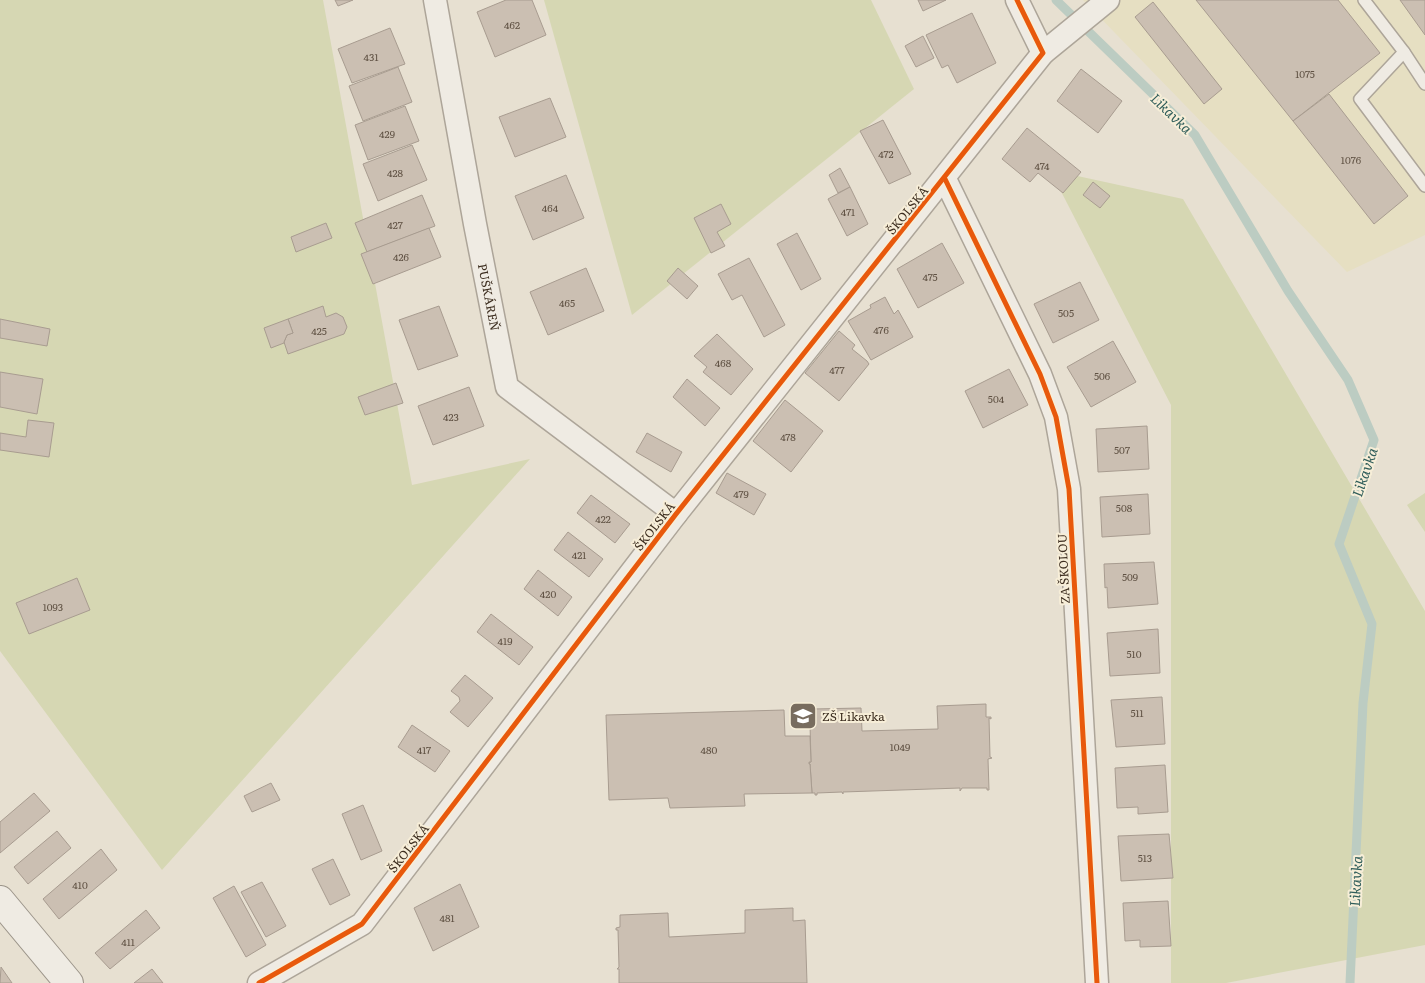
<svg xmlns="http://www.w3.org/2000/svg" width="1425" height="983" viewBox="0 0 1425 983" font-family="Literata,serif">
<rect width="100%" height="100%" fill="#e7e0d1"/>
<polygon fill="#e6dfc2" points="1083,0 1425,0 1425,235 1347,272"/>
<g fill="#d6d7b3">
<polygon points="0,0 323,0 412,485 530,459 162,870 0,651"/>
<polygon points="544,0 871,0 914,89 632,315"/>
<polygon points="1050,170 1183,199 1425,611 1425,945 1226,983 1171,983 1171,405"/>
<polygon points="1425,493 1425,532 1407,505"/>
</g>
<g fill="none" stroke-linecap="round" stroke-linejoin="round">
<polyline stroke="#bcccc2" stroke-width="9" points="1056,0 1195,135 1288,291 1348,380 1374,440 1339,544 1372,624 1363,703 1350,983"/>
</g>
<g fill="#cbbfb2" stroke="#a89c90">
<polygon points="335,0 353,0 338,6"/>
<polygon points="506,0 532,0 546,35 495,57 477,12"/>
<polygon points="918,0 946,0 923,11"/>
<polygon points="1196,0 1338,0 1380,53 1293,121"/>
<polygon points="1400,0 1425,0 1425,35"/>
<polygon points="1153,2 1222,89 1204,104 1135,17"/>
<polygon points="972,13 996,63 957,83 948,65 942,68 926,35"/>
<polygon points="390,28 405,64 352,83 338,49"/>
<polygon points="923,36 934,58 916,67 905,46"/>
<polygon points="398,67 412,102 363,121 349,86"/>
<polygon points="1081,69 1122,101 1098,133 1057,101"/>
<polygon points="1329,94 1408,196 1374,224 1293,121"/>
<polygon points="550,98 566,137 515,157 499,117"/>
<polygon points="405,106 419,141 368,160 355,125"/>
<polygon points="883,120 911,174 889,184 860,131"/>
<polygon points="1027,128 1081,172 1063,193 1038,173 1030,182 1002,159"/>
<polygon points="412,145 427,180 378,201 363,164"/>
<polygon points="840,168 850,187 838,193 829,175"/>
<polygon points="566,175 584,218 533,240 515,196"/>
<polygon points="1093,182 1110,196 1100,208 1083,195"/>
<polygon points="850,187 868,224 847,236 828,199"/>
<polygon points="422,195 435,226 367,252 355,223"/>
<polygon points="721,204 731,224 717,232 725,246 711,253 694,218"/>
<polygon points="326,223 332,238 296,252 291,237"/>
<polygon points="429,228 441,257 373,284 361,254"/>
<polygon points="797,233 821,279 801,290 777,244"/>
<polygon points="942,243 964,283 918,308 897,269"/>
<polygon points="749,258 785,325 764,337 742,295 732,300 718,274"/>
<polygon points="586,268 604,311 548,335 530,292"/>
<polygon points="678,268 698,286 687,299 667,281"/>
<polygon points="1080,282 1099,320 1053,343 1034,304"/>
<polygon points="885,297 894,314 898,310 913,337 871,360 848,321 871,308 870,305"/>
<polygon points="323,306 326,317 336,313 343,317 347,327 344,334 288,354 284,342 287,335 293,333 288,319"/>
<polygon points="439,306 458,356 418,370 399,320"/>
<polygon points="0,319 50,329 47,346 0,338"/>
<polygon points="288,319 293,333 287,335 284,342 284,343 271,348 264,328"/>
<polygon points="839,331 855,345 852,349 867,361 869,364 839,401 805,373"/>
<polygon points="717,334 753,369 731,395 703,372 707,367 694,356"/>
<polygon points="1113,341 1136,382 1091,407 1067,367"/>
<polygon points="1009,369 1028,405 983,428 965,391"/>
<polygon points="0,372 43,379 37,414 0,407"/>
<polygon points="687,379 720,408 705,426 673,397"/>
<polygon points="396,383 403,403 365,415 358,397"/>
<polygon points="469,387 484,426 433,445 418,406"/>
<polygon points="785,400 823,431 791,472 753,441"/>
<polygon points="28,420 54,423 49,457 0,450 0,433 26,437"/>
<polygon points="1147,426 1149,469 1098,472 1096,429"/>
<polygon points="647,433 682,452 671,472 636,452"/>
<polygon points="727,473 766,494 754,515 716,493"/>
<polygon points="1148,494 1150,534 1102,537 1100,497"/>
<polygon points="591,495 630,524 615,543 577,513"/>
<polygon points="568,532 603,559 589,577 554,550"/>
<polygon points="1154,562 1158,604 1108,608 1107,587 1105,588 1104,564"/>
<polygon points="538,570 572,597 558,616 524,589"/>
<polygon points="77,578 90,610 29,634 16,603"/>
<polygon points="491,614 533,647 519,665 477,632"/>
<polygon points="1158,629 1160,673 1110,676 1107,633"/>
<polygon points="465,675 493,698 468,727 450,712 460,701 459,697 451,691"/>
<polygon points="1162,697 1165,744 1116,747 1111,700"/>
<polygon points="986,704 986,717 991,717 991,719 989,718 990,757 992,758 988,759 989,790 987,790 987,788 962,788 960,791 960,788 843,792 843,794 842,792 817,793 817,795 815,795 815,793 812,793 810,764 809,764 809,762 811,762 810,724 808,723 813,723 813,709 861,708 862,731 938,729 937,706"/>
<polygon points="784,710 785,736 810,736 811,762 809,762 809,764 810,764 812,793 744,794 745,806 670,808 668,798 609,800 606,715"/>
<polygon points="412,725 450,751 435,772 398,747"/>
<polygon points="1165,765 1168,812 1138,814 1138,807 1117,808 1115,768"/>
<polygon points="271,783 280,800 252,812 244,796"/>
<polygon points="34,793 50,811 0,853 0,822"/>
<polygon points="363,805 382,851 361,860 342,814"/>
<polygon points="57,831 71,848 28,884 14,867"/>
<polygon points="1169,834 1173,878 1121,881 1118,836"/>
<polygon points="101,849 117,870 59,919 43,899"/>
<polygon points="333,859 350,895 330,905 312,869"/>
<polygon points="262,882 286,926 266,937 241,892"/>
<polygon points="460,884 479,927 433,951 414,908"/>
<polygon points="234,886 266,945 246,957 213,898"/>
<polygon points="1168,901 1171,946 1140,947 1140,940 1125,941 1123,903"/>
<polygon points="793,908 793,921 805,920 807,983 619,983 619,969 617,969 619,967 618,930 616,930 616,928 620,927 620,915 668,913 669,937 745,933 745,910"/>
<polygon points="146,910 160,928 110,969 95,953"/>
<polygon points="1,967 12,983 0,983"/>
<polygon points="152,969 163,983 134,983"/>
</g>
<g fill="none" stroke-linecap="round" stroke-linejoin="round">
<g stroke="#ada599" stroke-width="14">
<g id="lane">
<polyline points="1364,0 1404,52 1425,84"/>
<polyline points="1404,52 1360,99 1425,186"/>
</g>
</g>
<g stroke="#ada599" stroke-width="25">
<g id="street">
<path id="s1" d="M 435,0 L 475,224 L 507,387 L 676,514"/>
<polyline points="1017,0 1043,53"/>
<polyline points="945,179 1040,374 1056,417 1069,489 1097,983"/>
<polyline points="259,983 362,924 676,514 1043,53 1108,0"/>
</g>
</g>
<g stroke="#9c958a" stroke-width="30">
<polyline id="secondary" points="0,900 69,983"/>
</g>
<use href="#lane" stroke="#efebe3" stroke-width="11"/>
<use href="#street" stroke="#efebe3" stroke-width="22"/>
<use href="#secondary" stroke="#efebe3" stroke-width="28"/>
<g stroke="#f7eed8" stroke-width="8">
<g id="cycleway">
<polyline points="945,179 1040,374 1056,417 1069,489 1097,983"/>
<polyline points="259,983 362,924 676,514 1043,53 1017,0"/>
</g>
</g>
<use href="#cycleway" stroke="#e8590c" stroke-width="5"/>
</g>
<defs>
<g id="school-square" transform="scale(1.4375)"><rect x="-9" y="-9" width="18" height="18" rx="4" fill="#786c5e" stroke="#f7eed8"/><path d="M0-5L7-2L0 1L-7-2ZM-4 1L0 2.5L4 1V4Q0 6-4 4Z" fill="#fff"/></g>
</defs>
<g fill-rule="evenodd">
<use href="#school-square" x="803" y="716"/>
</g>
<g text-anchor="middle" dominant-baseline="central" stroke-width="4" stroke-linejoin="round" paint-order="stroke">
<g font-size="10" fill="#605244">
<text x="512" y="24">462</text>
<text x="371" y="56">431</text>
<text x="1305" y="73">1075</text>
<text x="387" y="133">429</text>
<text x="886" y="153">472</text>
<text x="1351" y="159">1076</text>
<text x="1042" y="165">474</text>
<text x="395" y="172">428</text>
<text x="550" y="207">464</text>
<text x="848" y="211">471</text>
<text x="395" y="224">427</text>
<text x="401" y="256">426</text>
<text x="930" y="276">475</text>
<text x="567" y="302">465</text>
<text x="1066" y="312">505</text>
<text x="881" y="329">476</text>
<text x="319" y="330">425</text>
<text x="723" y="362">468</text>
<text x="837" y="369">477</text>
<text x="1102" y="375">506</text>
<text x="996" y="398">504</text>
<text x="451" y="416">423</text>
<text x="788" y="436">478</text>
<text x="1122" y="449">507</text>
<text x="741" y="493">479</text>
<text x="1124" y="507">508</text>
<text x="603" y="518">422</text>
<text x="579" y="554">421</text>
<text x="1130" y="576">509</text>
<text x="548" y="593">420</text>
<text x="53" y="606">1093</text>
<text x="505" y="640">419</text>
<text x="1134" y="653">510</text>
<text x="1137" y="712">511</text>
<text x="900" y="746">1049</text>
<text x="424" y="749">417</text>
<text x="709" y="749">480</text>
<text x="1145" y="857">513</text>
<text x="80" y="884">410</text>
<text x="447" y="917">481</text>
<text x="128" y="941">411</text>
</g>
<g font-size="12" fill="#3d2e20" stroke="#f7eed8">
<text transform="translate(907 210) rotate(-51)">ŠKOLSKÁ</text>
<text stroke="none"><textPath href="#s1" startOffset="302">PUŠKÁREŇ</textPath></text>
<text transform="translate(654 526) rotate(-52)">ŠKOLSKÁ</text>
<text transform="translate(1063 569) rotate(-93)">ZA ŠKOLOU</text>
<text transform="translate(408 848) rotate(-52)">ŠKOLSKÁ</text>
</g>
<g font-size="12" fill="#3d2e20" stroke="#f7eed8" text-anchor="start">
<text x="822" y="716">ZŠ Likavka</text>
</g>
<g font-size="14" font-style="italic" fill="#2f5d5a" stroke="#f7eed8">
<text transform="translate(1172 113) rotate(44)">Likavka</text>
<text transform="translate(1364 472) rotate(-71)">Likavka</text>
<text transform="translate(1355 881) rotate(-87)">Likavka</text>
</g>
</g>
</svg>
